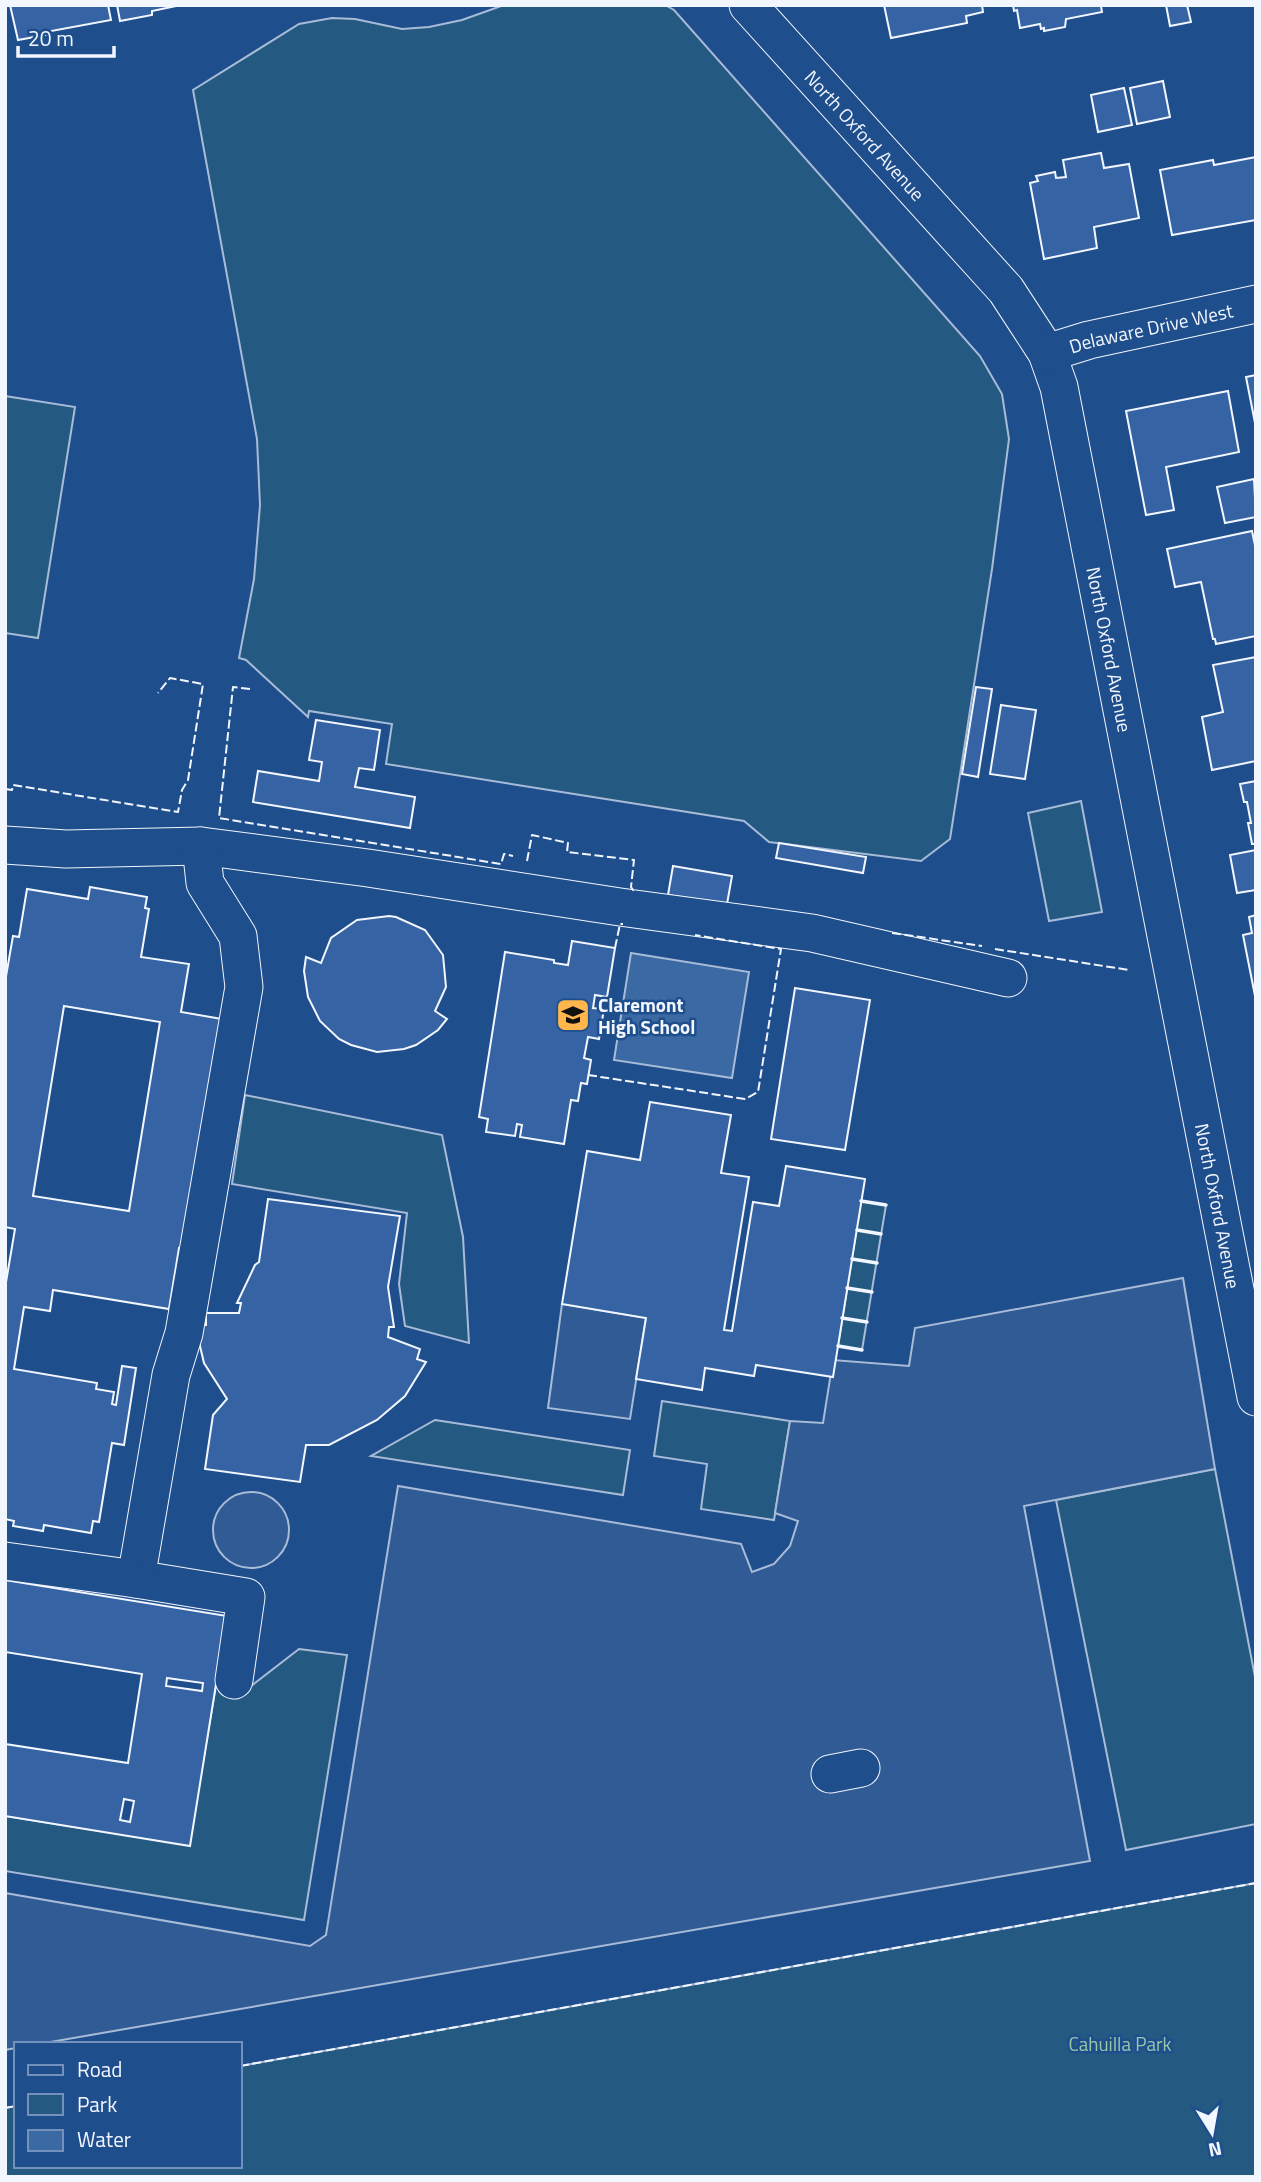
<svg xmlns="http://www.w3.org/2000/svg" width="1261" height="2182" viewBox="0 0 1261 2182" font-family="'Titillium Web',sans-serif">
<rect width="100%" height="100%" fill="#1f4e8c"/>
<g fill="#245a82" stroke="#a8bbd7" stroke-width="2">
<polygon points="504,5 665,5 674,10 980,356 1002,394 1009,439 992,569 950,839 921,861 769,842 744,821 386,764 392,724 309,711 308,717 246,660 239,658 254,579 260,505 257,439 193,90 299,24 332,18 355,19 402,29 429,27 462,20"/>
<polygon points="5,396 75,407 38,638 5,633"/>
<polygon points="1081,801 1102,912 1049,921 1028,813"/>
<polygon points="245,1095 442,1135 463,1237 469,1343 405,1326 399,1284 407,1213 232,1184"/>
<polygon points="861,1201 886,1205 862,1350 838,1346"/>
<polygon points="662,1401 790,1421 774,1520 701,1509 707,1464 654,1456"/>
<polygon points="435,1420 630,1450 623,1495 371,1456"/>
<polygon points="1215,1469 1256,1682 1256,1824 1126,1850 1056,1500"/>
<polygon points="299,1649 347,1655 304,1920 5,1871 5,1816 189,1845 216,1685 246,1690"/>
<polygon points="1256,1883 1256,2177 5,2177 5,2108 16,2106 16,2166 240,2166 240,2066"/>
</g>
<g fill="#305b95" stroke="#a8bbd7" stroke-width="2">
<polygon points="1183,1278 1215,1469 1024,1506 1090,1861 39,2044 16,2044 16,2048 5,2050 5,1893 310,1946 326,1935 398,1486 741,1544 752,1572 774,1564 790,1546 798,1521 775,1513 790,1421 823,1423 833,1360 909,1366 915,1328"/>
<polygon points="562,1304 646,1318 630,1419 548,1408"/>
<circle cx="251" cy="1530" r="38"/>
</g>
<polygon fill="#3b69a3" stroke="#a8bbd7" stroke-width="2" points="631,953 749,972 732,1078 614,1060"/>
<g fill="#3563a3" stroke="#f2f6ff" stroke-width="2" fill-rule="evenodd">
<polygon points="10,5 108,5 111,20 51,31 51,34 18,40"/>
<polygon points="117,5 181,5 152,11 152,15 120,21"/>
<polygon points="884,5 982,5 983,12 966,16 967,23 891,38"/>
<polygon points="1013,5 1105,5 1101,6 1102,12 1066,19 1065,27 1044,31 1044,28 1041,29 1040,24 1020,28 1017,10 1014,11"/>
<polygon points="1166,5 1187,5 1191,22 1170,26"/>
<polygon points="1163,81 1170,117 1137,124 1130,88"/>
<polygon points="1124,88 1132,125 1098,132 1091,95"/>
<polygon points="1101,153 1104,168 1129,164 1139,218 1094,227 1097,248 1044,259 1030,183 1038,181 1036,176 1055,172 1056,178 1066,177 1063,160"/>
<polygon points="1256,157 1256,220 1172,235 1160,170 1213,160 1214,165"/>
<polygon points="1256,375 1256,428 1246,377"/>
<polygon points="1228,391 1239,452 1166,467 1174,510 1146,515 1126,411"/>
<polygon points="1254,479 1256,517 1225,523 1217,487"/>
<polygon points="1252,531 1256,550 1256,636 1216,644 1215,639 1213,639 1201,582 1175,587 1167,549"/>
<polygon points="1256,657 1256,761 1212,770 1202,717 1223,712 1213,665"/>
<polygon points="976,687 992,689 978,777 962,774"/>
<polygon points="1001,705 1036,710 1025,779 990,774"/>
<polygon points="316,720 380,730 374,770 359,768 355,787 415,797 410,828 253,802 258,771 319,781 322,762 309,760"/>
<polygon points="1256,781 1256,844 1252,844 1248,823 1251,823 1247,802 1244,802 1240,784"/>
<polygon points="779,843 866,857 863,873 776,858"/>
<polygon points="1256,850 1256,890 1237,893 1230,855"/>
<polygon points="673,866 732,876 727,904 668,895"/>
<path d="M 90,887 L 147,897 L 145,908 L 149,909 L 141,957 L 189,964 L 181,1012 L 222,1019 L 185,1249 L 179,1248 L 169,1309 L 53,1290 L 50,1311 L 24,1307 L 14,1369 L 97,1383 L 96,1389 L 114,1392 L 112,1404 L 116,1405 L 122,1366 L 136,1368 L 124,1445 L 112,1443 L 99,1522 L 93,1521 L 91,1533 L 44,1525 L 43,1531 L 13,1526 L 14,1521 L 5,1519 L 5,1288 L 15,1229 L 5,1227 L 5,982 L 13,936 L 19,937 L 27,889 L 88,899 ZM 64,1006 L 160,1022 L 129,1211 L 33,1196 Z"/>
<polygon points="1256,915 1256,1001 1243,935 1252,933 1249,917"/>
<polygon points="389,916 396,917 425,930 443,955 446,987 435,1011 447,1019 438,1030 416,1045 404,1049 377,1052 351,1045 339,1039 320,1021 308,997 304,971 306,957 321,963 331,938 357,920"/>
<polygon points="572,941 615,948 607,997 595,995 593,1008 604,1009 599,1039 588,1037 584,1058 591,1060 587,1084 581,1083 578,1101 571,1100 564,1144 520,1137 522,1125 517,1124 515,1136 486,1132 488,1119 479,1117 505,952 554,960 554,963 568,965"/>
<polygon points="795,988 870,1000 845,1150 771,1139"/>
<polygon points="650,1102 731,1115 721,1173 749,1177 724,1330 732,1331 753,1202 779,1206 786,1166 865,1179 833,1377 756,1365 754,1376 705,1368 702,1390 636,1379 646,1318 562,1304 587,1151 640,1160"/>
<polygon points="268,1199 400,1216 388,1287 394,1327 389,1327 388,1337 420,1349 417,1359 426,1362 405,1396 377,1420 329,1445 306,1445 300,1482 205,1469 213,1415 227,1399 204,1363 195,1325 206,1325 206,1313 239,1313 241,1303 237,1303 255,1265 259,1262"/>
<path d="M 5,1580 L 227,1616 L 190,1846 L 5,1816 L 5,1744 L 128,1763 L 142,1674 L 5,1652 ZM 167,1678 L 203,1683 L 202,1691 L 166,1686 ZM 124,1799 L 134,1801 L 130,1822 L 120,1820 Z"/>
</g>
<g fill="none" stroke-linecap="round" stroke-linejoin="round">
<g stroke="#f2f6ff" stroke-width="39">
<g id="minor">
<path id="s1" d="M 748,5 L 1006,290 L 1047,353 L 1059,387 L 1256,1397"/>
<path id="s2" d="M 1047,353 L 1089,340 L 1256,304"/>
<polyline points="5,845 66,849 201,846 368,868 620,907 812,933 1008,978"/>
<polyline points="201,846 205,883 238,936 244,987 184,1333 171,1375 136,1579 246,1597 234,1680"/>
<polyline points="5,1561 136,1579"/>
<polyline points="830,1774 861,1768"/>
</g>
</g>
<use href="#minor" stroke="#1f4e8c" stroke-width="37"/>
<g stroke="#f2f6ff" stroke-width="2" stroke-dasharray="9 3.5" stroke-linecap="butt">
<polyline points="250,689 233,687 219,818 501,864 504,854 513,856"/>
<polyline points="5,789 12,790 13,785 178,812 182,790 188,780 203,684 170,678 158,693"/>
<polyline points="527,861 532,835 568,843 567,852 634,860 631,887 633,890 637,891"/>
<polyline points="892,933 982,946"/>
<polyline points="615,948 620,924 623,924"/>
<polyline points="995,949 1129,970"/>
<polyline points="588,1075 745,1099 758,1092 781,949 695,935"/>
<polyline points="240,2066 1256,1883"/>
<polyline points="5,2108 16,2106"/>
</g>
<g stroke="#f2f6ff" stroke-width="3.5">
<polyline points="861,1201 886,1205"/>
<polyline points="857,1230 881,1234"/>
<polyline points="852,1259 877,1263"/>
<polyline points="847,1288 872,1292"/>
<polyline points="842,1318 867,1322"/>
<polyline points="838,1346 862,1350"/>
</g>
</g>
<defs>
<g id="school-square" transform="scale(1.75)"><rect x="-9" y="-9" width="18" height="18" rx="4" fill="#ffb74d" stroke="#1f4e8c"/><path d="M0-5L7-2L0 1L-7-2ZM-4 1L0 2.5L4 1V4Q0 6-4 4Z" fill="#111"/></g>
</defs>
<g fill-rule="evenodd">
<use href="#school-square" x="573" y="1015"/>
</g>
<g text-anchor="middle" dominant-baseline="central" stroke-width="5" stroke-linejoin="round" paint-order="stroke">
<g font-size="19" fill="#f2f6ff" stroke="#1f4e8c">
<text stroke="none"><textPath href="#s1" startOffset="175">North Oxford Avenue</textPath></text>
<text stroke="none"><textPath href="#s2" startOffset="107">Delaware Drive West</textPath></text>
<text stroke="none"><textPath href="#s1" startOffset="763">North Oxford Avenue</textPath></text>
<text stroke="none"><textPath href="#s1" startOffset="1330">North Oxford Avenue</textPath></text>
</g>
<g font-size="19" font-weight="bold" fill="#f2f6ff" stroke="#1f4e8c" text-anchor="start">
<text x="598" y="1004">Claremont<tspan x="598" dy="22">High School</tspan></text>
</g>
<g font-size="19" fill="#97c8a6" stroke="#1f4e8c">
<text x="1120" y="2043">Cahuilla Park</text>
</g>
</g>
<rect width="1261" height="2182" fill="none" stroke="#f2f6ff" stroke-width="14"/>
<rect x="14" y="2042" width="228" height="126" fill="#1f4e8c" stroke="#7391ba" stroke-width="2"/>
<rect x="28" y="2065" width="35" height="10" fill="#1f4e8c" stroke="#7391ba" stroke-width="2"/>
<text x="77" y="2077" font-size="21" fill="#f2f6ff">Road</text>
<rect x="28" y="2094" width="35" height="21" fill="#245a82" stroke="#7391ba" stroke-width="2"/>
<text x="77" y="2112" font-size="21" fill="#f2f6ff">Park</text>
<rect x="28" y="2130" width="35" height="21" fill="#3b69a3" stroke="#7391ba" stroke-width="2"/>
<text x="77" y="2147" font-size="21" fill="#f2f6ff">Water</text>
<g transform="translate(1212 2133) rotate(169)" stroke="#1f4e8c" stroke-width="5" paint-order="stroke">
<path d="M0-5L12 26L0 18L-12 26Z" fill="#f2f6ff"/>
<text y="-10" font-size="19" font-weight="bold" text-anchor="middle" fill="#f2f6ff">N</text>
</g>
<path d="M18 46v10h96v-10" fill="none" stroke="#f2f6ff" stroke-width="3.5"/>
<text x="28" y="46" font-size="21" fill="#f2f6ff" stroke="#1f4e8c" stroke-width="5" paint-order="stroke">20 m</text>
</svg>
